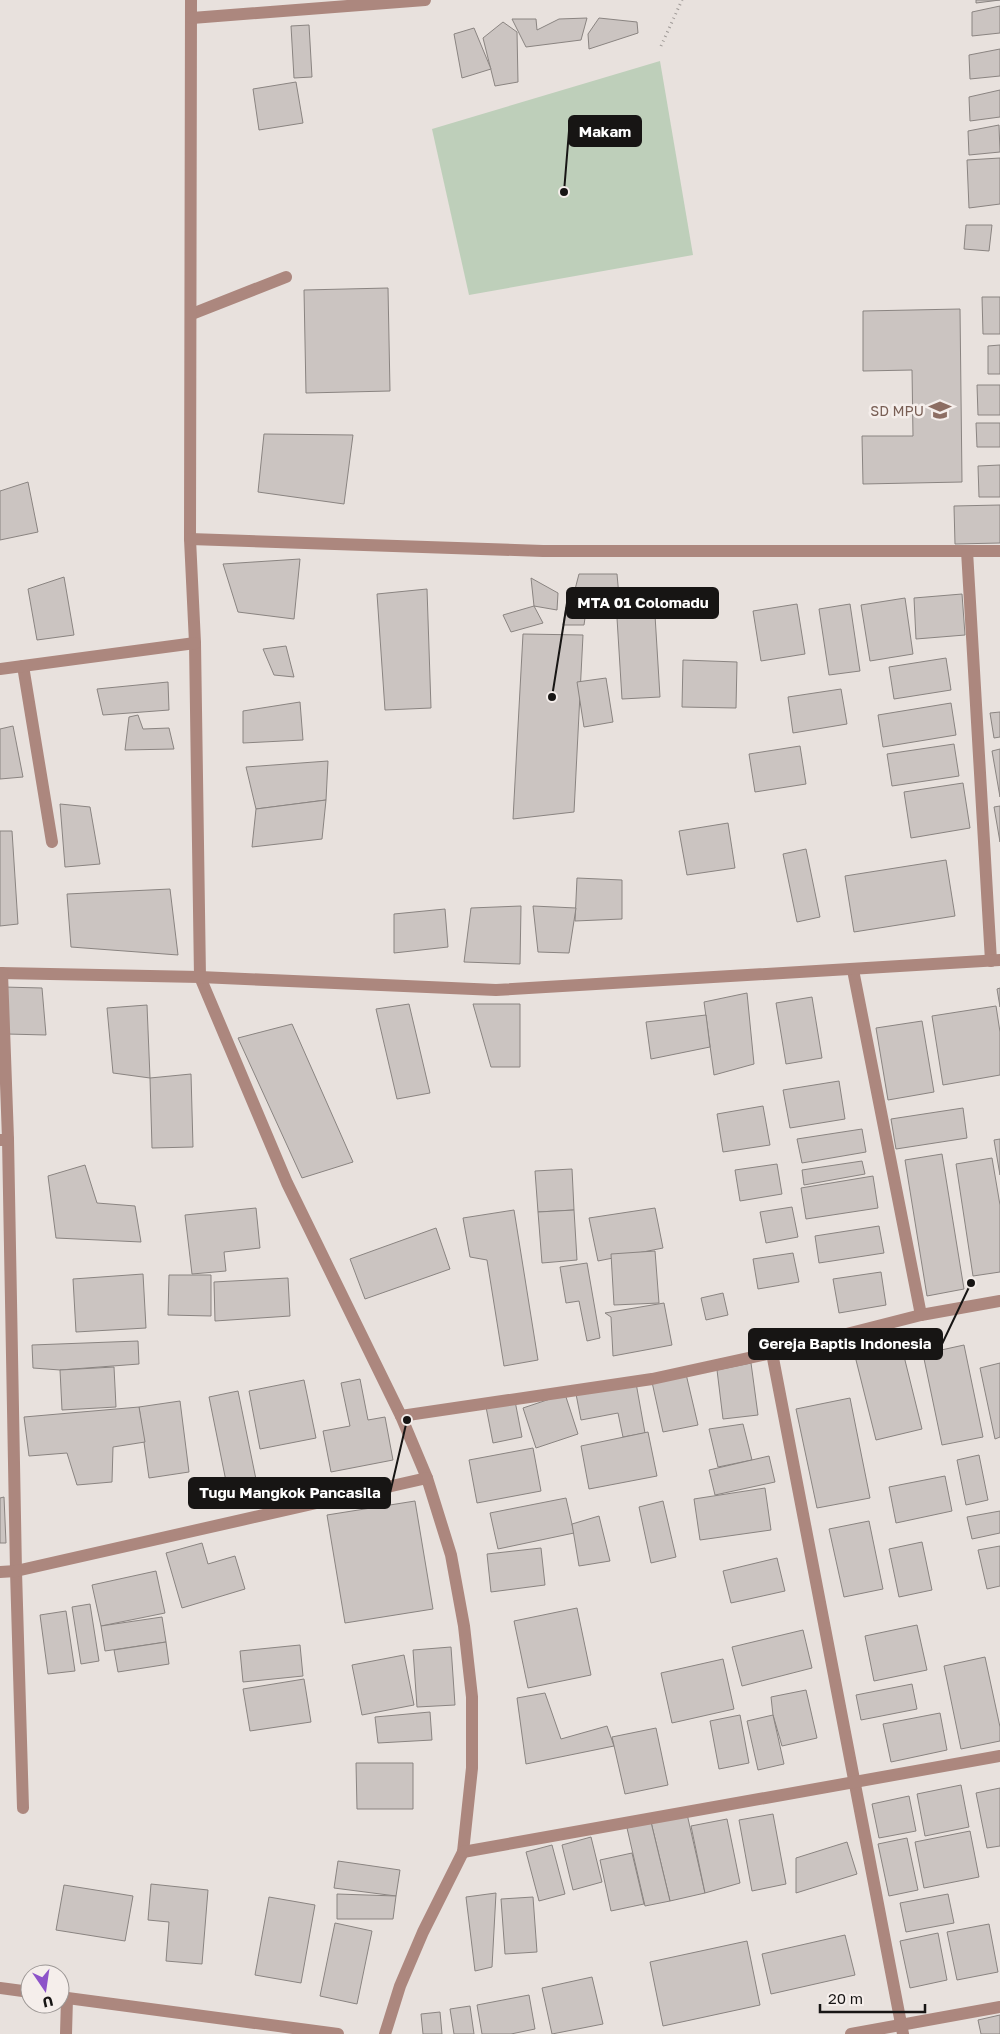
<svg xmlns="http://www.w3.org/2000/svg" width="1000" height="2034" viewBox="0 0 1000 2034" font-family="'Golos Text',sans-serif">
<rect width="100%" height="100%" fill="#e8e1dd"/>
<polygon fill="#becfba" points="660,61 693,255 469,295 432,129"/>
<g fill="#cbc4c1" stroke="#8a8481">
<polygon points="976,0 1000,0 976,3"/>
<polygon points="1000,6 1000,33 972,36 972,12"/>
<polygon points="587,18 581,40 526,47 512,19 536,19 537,30 559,19"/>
<polygon points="599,18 637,22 638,33 589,49 588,34"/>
<polygon points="503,22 517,32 518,82 495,86 483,38"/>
<polygon points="309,25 312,77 294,78 291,26"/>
<polygon points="474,28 491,69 462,78 454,34"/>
<polygon points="1000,49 1000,76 970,79 969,55"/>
<polygon points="296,82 303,123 259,130 253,89"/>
<polygon points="1000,90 1000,117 970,121 969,97"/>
<polygon points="999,125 1000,152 969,155 968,131"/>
<polygon points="1000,158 1000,204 969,208 967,160"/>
<polygon points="966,225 992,225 989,251 964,249"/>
<polygon points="388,288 390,391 306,393 304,290"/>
<polygon points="982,297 1000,297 1000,334 983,334"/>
<polygon points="960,309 962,482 863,484 862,436 913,436 912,370 863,371 863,311"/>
<polygon points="1000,345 1000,374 988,374 988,346"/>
<polygon points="977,385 1000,385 1000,415 978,415"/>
<polygon points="976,423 1000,423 1000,447 977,447"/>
<polygon points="264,434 353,435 344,504 258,492"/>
<polygon points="1000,465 1000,497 979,497 978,466"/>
<polygon points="28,482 38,532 0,540 0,491"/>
<polygon points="1000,505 1000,543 955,544 954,506"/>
<polygon points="300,559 294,619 238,612 223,564"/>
<polygon points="579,574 617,574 619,596 573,597"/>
<polygon points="64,577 74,635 37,640 28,589"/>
<polygon points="531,578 558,593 557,610 534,606"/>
<polygon points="427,589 431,708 385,710 377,594"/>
<polygon points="962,594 965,635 916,639 914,598"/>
<polygon points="905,598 913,654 870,661 861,605"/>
<polygon points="654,599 660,697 622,699 616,602"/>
<polygon points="587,604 584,625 563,625 566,607"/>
<polygon points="797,604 805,654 761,661 753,611"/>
<polygon points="850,604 860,671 829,675 819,609"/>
<polygon points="534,606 543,623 511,632 503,615"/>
<polygon points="523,634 583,635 574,812 513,819"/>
<polygon points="286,646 294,677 274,675 263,649"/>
<polygon points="946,658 951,690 894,699 889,667"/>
<polygon points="683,660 737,662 736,708 682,707"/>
<polygon points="606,678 613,722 584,727 577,682"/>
<polygon points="168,682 169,710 103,715 97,689"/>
<polygon points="841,689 847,724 793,733 788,697"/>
<polygon points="300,702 303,740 243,743 243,711"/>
<polygon points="951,703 956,735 883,747 878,715"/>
<polygon points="1000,712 1000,737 994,738 990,713"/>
<polygon points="138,715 143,729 169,728 174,749 125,750 129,717"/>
<polygon points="13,726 23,777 0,779 0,729"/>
<polygon points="954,744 959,776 892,786 887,754"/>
<polygon points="800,746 806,784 755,792 749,754"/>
<polygon points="1000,749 1000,797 992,751"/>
<polygon points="328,761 326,800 256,809 246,767"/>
<polygon points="963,783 970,828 911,838 904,792"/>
<polygon points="326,800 322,839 252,847 256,809"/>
<polygon points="60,804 90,807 100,864 65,867"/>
<polygon points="1000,806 1000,842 994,807"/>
<polygon points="728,823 735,868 687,875 679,831"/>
<polygon points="0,831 12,831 18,924 0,926"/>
<polygon points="806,849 820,917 797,922 783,854"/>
<polygon points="946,860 955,916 854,932 845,876"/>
<polygon points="577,878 622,880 622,919 575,921"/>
<polygon points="170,889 178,955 71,947 67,894"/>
<polygon points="521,906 520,964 464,962 471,908"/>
<polygon points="533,906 576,908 569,953 538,952"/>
<polygon points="445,909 448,947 394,953 394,914"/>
<polygon points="3,987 42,988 46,1035 7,1034"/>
<polygon points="1000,988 1000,1007 997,989"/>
<polygon points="747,993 754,1064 714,1075 704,1002"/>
<polygon points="812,997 822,1058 786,1064 776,1003"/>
<polygon points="409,1004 430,1093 397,1099 376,1009"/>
<polygon points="473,1004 520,1004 520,1067 491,1067"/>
<polygon points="147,1005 150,1078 113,1073 107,1008"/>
<polygon points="996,1006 1000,1032 1000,1075 943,1085 932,1016"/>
<polygon points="706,1015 710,1047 651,1059 646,1022"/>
<polygon points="922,1021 934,1092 888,1100 876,1028"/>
<polygon points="292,1024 353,1162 302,1178 238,1038"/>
<polygon points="191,1074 193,1147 152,1148 150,1078"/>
<polygon points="839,1081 845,1119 790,1128 783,1090"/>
<polygon points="763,1106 770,1145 723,1152 717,1114"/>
<polygon points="963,1108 967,1138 896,1149 891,1119"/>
<polygon points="862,1129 866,1152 802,1163 797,1139"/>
<polygon points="1000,1139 1000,1175 994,1140"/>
<polygon points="942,1154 964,1289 927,1296 905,1160"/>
<polygon points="992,1158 1000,1205 1000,1272 973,1276 956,1164"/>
<polygon points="862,1161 865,1174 804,1185 802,1170"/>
<polygon points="777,1164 782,1194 740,1201 735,1170"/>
<polygon points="85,1165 97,1203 135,1206 141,1242 56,1238 48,1176"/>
<polygon points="572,1169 574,1210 538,1212 535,1171"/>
<polygon points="873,1176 878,1208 806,1219 801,1188"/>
<polygon points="792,1207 798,1237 766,1243 760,1212"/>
<polygon points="256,1208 260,1248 224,1252 226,1271 192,1274 185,1215"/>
<polygon points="655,1208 663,1248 598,1261 589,1218"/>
<polygon points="514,1210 538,1360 504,1366 487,1260 470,1257 463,1218"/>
<polygon points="574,1210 577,1260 542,1263 538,1212"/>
<polygon points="879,1226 884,1253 819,1263 815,1236"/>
<polygon points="436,1228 450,1269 365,1299 350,1259"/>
<polygon points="655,1251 659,1303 614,1305 611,1254"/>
<polygon points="793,1253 799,1282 758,1289 753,1259"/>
<polygon points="587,1263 600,1338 587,1341 579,1301 566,1303 560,1267"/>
<polygon points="881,1272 886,1305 839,1313 833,1279"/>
<polygon points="143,1274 146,1328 76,1332 73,1279"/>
<polygon points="169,1275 211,1275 211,1316 168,1315"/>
<polygon points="288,1278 290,1316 215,1321 214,1282"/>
<polygon points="723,1293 728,1315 706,1320 701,1298"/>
<polygon points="664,1303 672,1345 613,1356 611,1317 605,1313"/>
<polygon points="898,1332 922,1429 876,1440 852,1344"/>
<polygon points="138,1341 139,1364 60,1370 33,1368 32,1345"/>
<polygon points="964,1345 983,1437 942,1445 923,1354"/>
<polygon points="751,1363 758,1415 723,1419 717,1370"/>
<polygon points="1000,1363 1000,1437 995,1439 980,1368"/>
<polygon points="114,1367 116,1407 62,1410 60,1370"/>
<polygon points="686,1374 698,1425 663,1432 652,1382"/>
<polygon points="360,1379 368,1420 385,1417 393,1460 331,1472 323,1431 350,1426 341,1383"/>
<polygon points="304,1380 316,1438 260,1449 249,1391"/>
<polygon points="636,1383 645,1433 623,1437 618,1413 581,1420 576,1394"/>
<polygon points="238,1391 260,1499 231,1506 209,1397"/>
<polygon points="565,1394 578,1434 536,1448 523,1408"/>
<polygon points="850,1398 870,1498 817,1508 796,1409"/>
<polygon points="180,1401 189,1472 149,1478 139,1407"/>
<polygon points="515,1401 522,1437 493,1443 486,1407"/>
<polygon points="139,1407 145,1442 113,1447 112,1482 77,1485 67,1453 29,1456 24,1417"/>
<polygon points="743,1424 752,1460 718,1467 709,1429"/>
<polygon points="648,1432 657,1476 589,1489 581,1446"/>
<polygon points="533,1448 541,1491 477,1503 469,1460"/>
<polygon points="979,1455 988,1500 966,1505 957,1460"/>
<polygon points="769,1456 775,1482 715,1495 709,1470"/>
<polygon points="945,1476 952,1511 896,1523 889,1487"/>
<polygon points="765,1488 771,1530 700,1540 694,1499"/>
<polygon points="4,1497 6,1543 0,1543 0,1498"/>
<polygon points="566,1498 574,1533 498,1549 490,1513"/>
<polygon points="415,1501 433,1609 345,1623 327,1515"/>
<polygon points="663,1501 676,1557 651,1563 639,1507"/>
<polygon points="1000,1511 1000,1533 972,1539 967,1517"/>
<polygon points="599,1516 610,1561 579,1566 572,1524"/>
<polygon points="869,1521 883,1589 844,1597 829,1529"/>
<polygon points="922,1542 932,1590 899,1597 889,1549"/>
<polygon points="202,1543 208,1564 235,1556 245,1589 182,1608 166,1553"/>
<polygon points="1000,1546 1000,1586 987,1589 978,1550"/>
<polygon points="541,1548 545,1585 491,1592 487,1554"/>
<polygon points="777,1558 785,1591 731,1603 723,1571"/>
<polygon points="156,1571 165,1613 101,1626 92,1585"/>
<polygon points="90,1604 99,1661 81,1664 72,1607"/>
<polygon points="577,1608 591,1675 528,1688 514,1621"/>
<polygon points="66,1611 75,1671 48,1674 40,1615"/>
<polygon points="162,1617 166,1642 105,1651 101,1626"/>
<polygon points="917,1625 927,1670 874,1681 865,1636"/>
<polygon points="803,1630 812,1668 742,1686 732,1647"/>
<polygon points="166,1642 169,1664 118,1672 114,1650"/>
<polygon points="300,1645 303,1676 243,1682 240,1651"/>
<polygon points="451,1647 455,1705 417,1707 413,1650"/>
<polygon points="404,1655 414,1705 362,1715 352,1665"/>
<polygon points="985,1657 1000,1727 1000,1741 961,1749 944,1666"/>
<polygon points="723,1659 734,1709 672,1723 661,1673"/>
<polygon points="304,1679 311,1722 250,1731 243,1689"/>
<polygon points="912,1684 917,1709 861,1720 856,1695"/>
<polygon points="806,1690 817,1738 782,1746 773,1715 771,1697"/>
<polygon points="545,1693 561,1739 607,1726 614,1746 526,1764 517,1698"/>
<polygon points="430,1712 432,1740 378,1743 375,1717"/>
<polygon points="940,1713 947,1750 891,1762 883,1724"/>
<polygon points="740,1715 749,1763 719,1769 710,1721"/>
<polygon points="773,1715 784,1764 758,1770 747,1721"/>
<polygon points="656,1728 668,1785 625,1794 612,1737"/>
<polygon points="356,1763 413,1763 413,1809 357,1809"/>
<polygon points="961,1785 969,1827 925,1836 917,1794"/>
<polygon points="1000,1788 1000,1846 987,1848 976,1793"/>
<polygon points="909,1796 916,1831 879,1838 872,1804"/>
<polygon points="687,1814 705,1893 670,1901 651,1822"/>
<polygon points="773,1814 786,1884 752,1891 739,1820"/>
<polygon points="727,1819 740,1883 705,1893 691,1826"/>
<polygon points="651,1822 670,1901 645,1906 627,1828"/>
<polygon points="970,1831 979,1877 924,1888 915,1842"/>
<polygon points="591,1837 602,1882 573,1890 562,1845"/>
<polygon points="907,1838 918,1890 889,1896 878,1844"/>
<polygon points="847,1842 857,1874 796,1893 796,1858"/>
<polygon points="552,1845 565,1894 539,1901 526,1852"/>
<polygon points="632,1853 644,1904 611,1911 600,1860"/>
<polygon points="338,1861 400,1870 396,1896 334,1888"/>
<polygon points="151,1884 208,1890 202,1964 166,1961 169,1922 148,1920"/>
<polygon points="64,1885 133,1896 125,1941 56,1930"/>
<polygon points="496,1893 492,1967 475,1971 466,1897"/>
<polygon points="337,1894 396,1896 393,1919 337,1919"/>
<polygon points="948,1894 954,1923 906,1932 900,1903"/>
<polygon points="269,1897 315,1905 301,1983 255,1975"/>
<polygon points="533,1897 537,1952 505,1954 501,1899"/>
<polygon points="335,1923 372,1931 357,2004 320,1996"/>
<polygon points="989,1924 998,1972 957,1980 947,1932"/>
<polygon points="938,1933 947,1980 910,1988 900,1941"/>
<polygon points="845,1935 855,1975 771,1994 762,1954"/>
<polygon points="747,1941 760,2005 663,2026 650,1962"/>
<polygon points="592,1977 603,2024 552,2034 542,1988"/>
<polygon points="529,1995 535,2029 511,2034 482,2034 477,2005"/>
<polygon points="470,2006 474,2034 454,2034 450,2009"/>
<polygon points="440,2012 442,2034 423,2034 421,2014"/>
<polygon points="1000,2015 1000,2034 981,2034 978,2020"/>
</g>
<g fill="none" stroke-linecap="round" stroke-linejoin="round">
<polyline stroke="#9f9a97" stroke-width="3" stroke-dasharray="1 4" stroke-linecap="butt" points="661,46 682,0"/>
<polyline stroke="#ac877e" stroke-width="12" points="192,314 286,277"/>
<g stroke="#ac877e" stroke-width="12">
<polyline points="191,0 190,539 195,643 200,977 287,1183 401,1416 427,1478 451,1555 464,1626 472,1697 472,1768 463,1852 423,1932 400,1986 385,2034"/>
<polyline points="192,18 425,0"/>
<polyline points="190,539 543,551 1000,551"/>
<polyline points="967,551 991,961"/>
<polyline points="23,666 52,842"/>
<polyline points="0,669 195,643"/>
<polyline points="853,970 921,1315"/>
<polyline points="0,973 200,977 496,990 1000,960"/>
<polyline points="8,1139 16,1571 23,1808"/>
<polyline points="1,1140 8,1139 2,973"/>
<polyline points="772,1353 903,2034"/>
<polyline points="401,1416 652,1379 772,1353 921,1315 1000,1301"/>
<polyline points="0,1572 16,1571 427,1478"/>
<polyline points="463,1852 1000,1756"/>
<polyline points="0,1988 30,1992"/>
<polyline points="60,1997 338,2034"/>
<polyline points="66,2034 67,1998"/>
<polyline points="851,2034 1000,2007"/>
</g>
</g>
<defs>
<g id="school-bare" transform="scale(1.725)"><path d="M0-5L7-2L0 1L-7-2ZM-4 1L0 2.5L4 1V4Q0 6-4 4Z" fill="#8d6e63" stroke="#f5eeeb" stroke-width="2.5" paint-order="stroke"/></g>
</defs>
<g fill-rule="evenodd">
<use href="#school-bare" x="940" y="410"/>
</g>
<g text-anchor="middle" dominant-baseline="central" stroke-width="5" stroke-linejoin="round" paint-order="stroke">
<g font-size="14" fill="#785e54" stroke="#f5eeeb" text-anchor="end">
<text x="924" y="410">SD MPU</text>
</g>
</g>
<path fill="none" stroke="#171514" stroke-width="2" d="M564 192L569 131M552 697L567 603M971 1283L942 1344M407 1420L390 1493"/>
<g fill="#171514" stroke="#f5eeeb" stroke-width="2">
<circle cx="564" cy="192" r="5"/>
<circle cx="552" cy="697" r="5"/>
<circle cx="971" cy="1283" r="5"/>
<circle cx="407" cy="1420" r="5"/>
</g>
<g fill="#171514" stroke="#171514" stroke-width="2">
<rect x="569" y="116" width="72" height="30" rx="5"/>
<rect x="567" y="588" width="151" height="30" rx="5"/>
<rect x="749" y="1329" width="193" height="30" rx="5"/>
<rect x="189" y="1478" width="201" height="30" rx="5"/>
</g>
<g font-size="15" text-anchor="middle" font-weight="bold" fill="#fff">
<text x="605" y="137">Makam</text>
<text x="643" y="608">MTA 01 Colomadu</text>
<text x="845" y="1349">Gereja Baptis Indonesia</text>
<text x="290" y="1498">Tugu Mangkok Pancasila</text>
</g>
<g transform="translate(45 1989) rotate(167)"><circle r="24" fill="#f5eeeb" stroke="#9c9795"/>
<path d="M0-4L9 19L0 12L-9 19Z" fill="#8d53c9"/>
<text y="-8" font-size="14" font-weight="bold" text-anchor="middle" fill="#171514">U</text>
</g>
<path d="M820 2004v8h105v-8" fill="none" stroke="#171514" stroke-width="2.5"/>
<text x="828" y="2004" font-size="15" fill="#171514" stroke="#f5eeeb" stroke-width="4" paint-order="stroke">20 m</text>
</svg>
